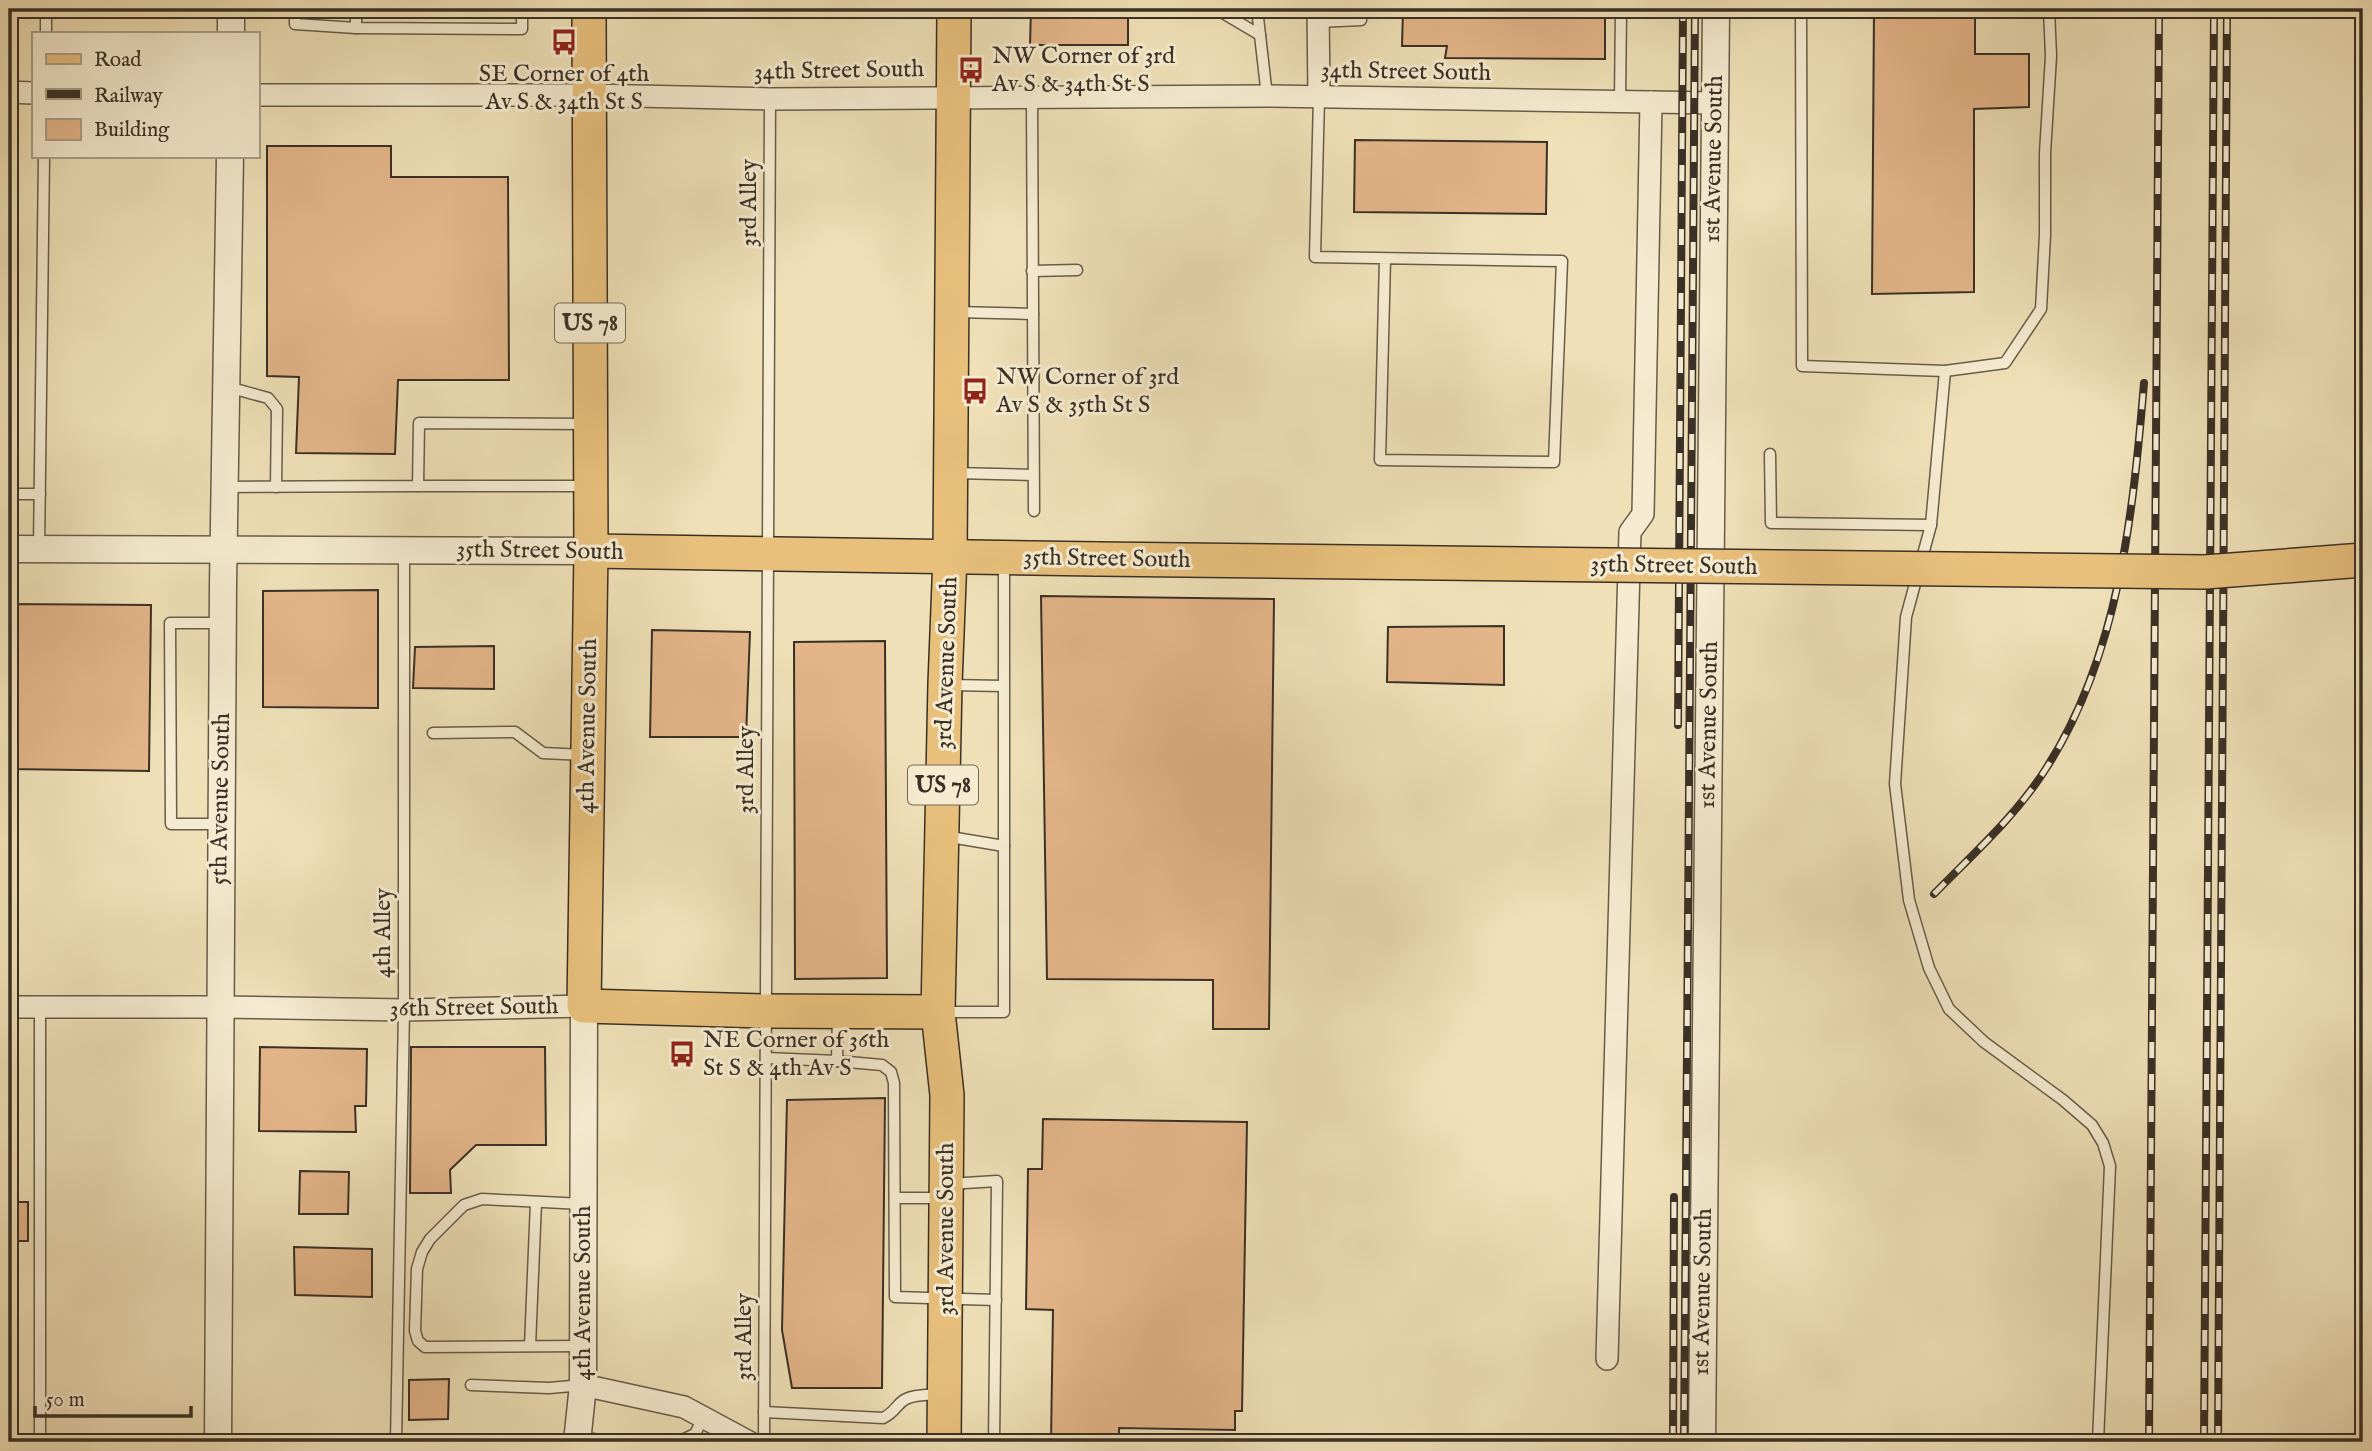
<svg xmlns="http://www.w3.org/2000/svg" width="2372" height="1451" viewBox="0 0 2372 1451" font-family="'IM FELL English',serif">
<rect width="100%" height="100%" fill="#efe0b7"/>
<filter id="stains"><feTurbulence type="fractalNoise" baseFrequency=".00286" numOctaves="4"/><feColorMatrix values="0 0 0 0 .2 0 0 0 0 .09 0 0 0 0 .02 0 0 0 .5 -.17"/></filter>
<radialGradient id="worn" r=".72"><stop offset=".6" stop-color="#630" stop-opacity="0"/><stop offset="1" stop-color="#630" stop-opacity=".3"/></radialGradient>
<g fill="#e3b589" stroke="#3a3026" stroke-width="2">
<polygon points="1031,9 1128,9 1128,45 1030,45"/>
<polygon points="1403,9 1605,9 1605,59 1445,58 1447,46 1402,46"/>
<polygon points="1874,9 1975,9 1975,54 2029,54 2029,107 1974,109 1974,292 1872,294"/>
<polygon points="1355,140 1547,142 1546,214 1354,212"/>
<polygon points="267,146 391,146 391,177 508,177 509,380 398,380 395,454 296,453 299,377 267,376"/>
<polygon points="378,590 378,708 263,707 263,591"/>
<polygon points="1041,596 1274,599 1269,1029 1213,1029 1213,980 1047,979"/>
<polygon points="9,604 151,605 149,771 9,769"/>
<polygon points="1504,626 1504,685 1387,682 1388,627"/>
<polygon points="652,630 750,632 746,737 650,737"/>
<polygon points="885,641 887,978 795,979 794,642"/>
<polygon points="494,646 494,689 413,688 415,647"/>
<polygon points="260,1047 367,1049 366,1106 355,1106 356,1132 259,1131"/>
<polygon points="411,1047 545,1047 546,1145 476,1145 450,1170 451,1193 410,1193"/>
<polygon points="885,1098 882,1388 792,1388 782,1330 787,1100"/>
<polygon points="1043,1119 1247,1122 1242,1411 1235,1411 1235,1430 1119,1428 1119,1442 1051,1442 1053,1310 1026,1309 1028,1169 1042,1169"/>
<polygon points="300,1171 349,1172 348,1214 299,1214"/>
<rect x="9" y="1202" width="19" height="39"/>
<polygon points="294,1247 372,1249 372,1297 295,1295"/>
<polygon points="449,1379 448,1419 409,1420 409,1380"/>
</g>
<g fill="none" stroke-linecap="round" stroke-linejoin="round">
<g stroke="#675c4a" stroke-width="13">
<g id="service">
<polyline points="295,9 295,24 356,28 522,29 522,9"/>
<polyline points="1216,9 1260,35"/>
<polyline points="1257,9 1267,96"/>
<polyline points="1801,9 1802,366 1945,371 2005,363 2041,309 2045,235 2045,153 2051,56 2049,9"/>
<polyline points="1318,22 1361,20 1361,9"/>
<polyline points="356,28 356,9"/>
<polyline points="46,33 46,9"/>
<polyline points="1032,97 1034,511"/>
<polyline points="1319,97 1315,257 1562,261 1554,462 1380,460 1385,259"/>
<polyline points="1620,101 1621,9"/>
<polyline points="1032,271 1077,270"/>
<polyline points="955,312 1033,314"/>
<polyline points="1945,371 1931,525 1906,617 1895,784 1909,900 1929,968 1949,1009 1984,1042 2063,1100 2092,1125 2103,1143 2110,1166 2098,1442"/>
<polyline points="228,387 268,398 277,409 276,487"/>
<polyline points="1770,454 1771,523 1931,525"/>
<polyline points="954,473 1033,475"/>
<polyline points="418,486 587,486"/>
<polyline points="225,487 418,486 419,423 588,424"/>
<polyline points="9,494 40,494"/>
<polyline points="39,548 44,156"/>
<polyline points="950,685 1003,686"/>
<polyline points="433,733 515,732 543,753 584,755"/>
<polyline points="221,824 171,824 170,623 223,623"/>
<polyline points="944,836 1004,846"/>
<polyline points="940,1012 1004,1012 1004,560"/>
<polyline points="766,1058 837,1061 838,1015"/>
<polyline points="837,1061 882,1065 891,1072 894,1083 895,1297 996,1300"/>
<polyline points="949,1184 997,1181 994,1442"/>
<polyline points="895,1198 941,1198"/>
<polyline points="530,1346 536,1202"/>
<polyline points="583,1346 425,1347 418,1341 415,1331 417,1269 422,1252 430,1239 464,1205 482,1199 583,1204"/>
<polyline points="471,1385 549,1388 583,1385"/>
<path d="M 764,1412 L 883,1418 C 896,1412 897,1403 906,1399 C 915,1394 931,1395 942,1394"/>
<polyline points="578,1437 616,1442"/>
<polyline points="40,1442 40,1008"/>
<polyline points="396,1442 404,1010 404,550"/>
<polyline points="678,1442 695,1434 703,1418"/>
<polyline points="764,1442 770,99"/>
</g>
</g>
<g stroke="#675c4a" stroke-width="24">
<g id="minor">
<polyline points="1318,9 1319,97"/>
<polyline points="9,92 33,93"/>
<polyline points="257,95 589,95 770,99 1267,96 1715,103"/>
<polyline points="9,1007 220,1007 404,1010 584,1006"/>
<polyline points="1607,1359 1630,532 1643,514 1651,102"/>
<polyline points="583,1385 684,1407 749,1442"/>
</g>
</g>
<g stroke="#675c4a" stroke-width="29">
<g id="tertiary">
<polyline points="231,33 231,9"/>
<polyline points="9,549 591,551"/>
<polyline points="218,1442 223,585 230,156"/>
<polyline points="577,1442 583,1385 584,1006"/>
<polyline points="1702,1442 1716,9"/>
</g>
</g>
<g stroke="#3a3026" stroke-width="36">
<g id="primary">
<polyline points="589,9 591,551 584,1006 766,1011 938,1012"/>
<polyline points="591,551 1097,559"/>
<polyline points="944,1442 947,1095 938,1012 945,684 950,557 954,9"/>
</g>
</g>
<use href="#service" stroke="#f5ebd0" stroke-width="10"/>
<use href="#minor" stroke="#f5ebd0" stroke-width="21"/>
<use href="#tertiary" stroke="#f5ebd0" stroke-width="26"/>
<use href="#primary" stroke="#e8c07c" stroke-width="33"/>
<g stroke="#3a3026" stroke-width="8">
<g id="rail">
<polyline points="1678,725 1683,9"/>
<path d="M 1934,894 C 1973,854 2017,815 2047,767 C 2119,654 2133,514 2144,383"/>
<polyline points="1673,1442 1674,1197"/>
<polyline points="1684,1442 1695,9"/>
<polyline points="2149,1442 2159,9"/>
<polyline points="2204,1442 2214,9"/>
<polyline points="2218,1442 2227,9"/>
</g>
</g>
<use href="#rail" stroke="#f5ebd0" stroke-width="5" stroke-dasharray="16" stroke-linecap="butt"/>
<g stroke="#3a3026" stroke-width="36" stroke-linecap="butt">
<polyline id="primary-bridge" points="1097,559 2205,572 2363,560"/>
</g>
<use href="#primary-bridge" stroke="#e8c07c" stroke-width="33"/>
</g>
<defs>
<g id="bus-bare" transform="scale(2.1)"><path d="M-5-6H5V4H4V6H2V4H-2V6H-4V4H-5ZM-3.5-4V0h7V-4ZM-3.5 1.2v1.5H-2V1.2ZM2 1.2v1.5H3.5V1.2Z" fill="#8f2418" stroke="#f5ebd0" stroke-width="2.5" paint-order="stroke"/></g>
</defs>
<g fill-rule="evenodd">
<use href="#bus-bare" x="564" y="42"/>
<use href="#bus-bare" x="971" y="70"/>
<use href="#bus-bare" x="975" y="391"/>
<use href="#bus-bare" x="682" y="1054"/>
</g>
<g text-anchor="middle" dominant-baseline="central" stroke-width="6" stroke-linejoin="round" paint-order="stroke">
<g fill="#f5ebd0" stroke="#726859" stroke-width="2">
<rect x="555" y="303.5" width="70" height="39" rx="5"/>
<rect x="908" y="765.5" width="70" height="39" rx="5"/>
</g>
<g font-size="23" font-weight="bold" fill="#3a3026">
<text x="590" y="323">US 78</text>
<text x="943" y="785">US 78</text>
</g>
<g font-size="24" fill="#3a3026" stroke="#f5ebd0" text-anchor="start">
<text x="992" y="56">NW Corner of 3rd<tspan x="992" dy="28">Av S &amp; 34th St S</tspan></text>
<text x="564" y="74" text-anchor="middle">SE Corner of 4th<tspan x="564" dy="28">Av S &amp; 34th St S</tspan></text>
<text x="996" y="377">NW Corner of 3rd<tspan x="996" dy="28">Av S &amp; 35th St S</tspan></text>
<text x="703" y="1040">NE Corner of 36th<tspan x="703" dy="28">St S &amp; 4th Av S</tspan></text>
</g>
<g font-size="24" fill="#3a3026" stroke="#f5ebd0">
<text transform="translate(839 71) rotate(-1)">34th Street South</text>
<text transform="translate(1406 72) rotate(1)">34th Street South</text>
<text transform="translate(1714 159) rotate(-89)">1st Avenue South</text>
<text transform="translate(749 203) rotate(-90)">3rd Alley</text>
<text transform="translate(540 551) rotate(1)">35th Street South</text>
<text transform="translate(1107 559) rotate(1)">35th Street South</text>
<text transform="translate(1674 566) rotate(1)">35th Street South</text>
<text transform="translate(947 663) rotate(-88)">3rd Avenue South</text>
<text transform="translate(1709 725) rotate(-89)">1st Avenue South</text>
<text transform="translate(588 726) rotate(-89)">4th Avenue South</text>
<text transform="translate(746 770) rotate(-90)">3rd Alley</text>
<text transform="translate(221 799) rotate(-89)">5th Avenue South</text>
<text transform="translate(383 933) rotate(-90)">4th Alley</text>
<text transform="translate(474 1008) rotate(-1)">36th Street South</text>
<text transform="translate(946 1229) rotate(-90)">3rd Avenue South</text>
<text transform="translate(1703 1292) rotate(-89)">1st Avenue South</text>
<text transform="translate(583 1293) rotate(-90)">4th Avenue South</text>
<text transform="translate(744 1337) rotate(-90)">3rd Alley</text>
</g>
</g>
<rect width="2372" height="1451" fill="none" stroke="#efe0b7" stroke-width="35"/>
<rect x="10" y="10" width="2351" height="1430" fill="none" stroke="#3a3026" stroke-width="3.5"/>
<rect x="18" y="18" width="2337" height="1416" fill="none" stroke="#3a3026" stroke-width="2"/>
<rect x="32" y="32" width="228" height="126" fill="#f5ebd0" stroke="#aaa08c" stroke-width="2"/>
<rect x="46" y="54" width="35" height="10" fill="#e8c07c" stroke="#aaa08c" stroke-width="2"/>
<text x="94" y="66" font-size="21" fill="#3a3026">Road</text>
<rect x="46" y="89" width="35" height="10" fill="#3a3026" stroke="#aaa08c" stroke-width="2"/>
<text x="94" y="102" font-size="21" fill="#3a3026">Railway</text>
<rect x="46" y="119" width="35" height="21" fill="#e3b589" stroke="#aaa08c" stroke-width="2"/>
<text x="94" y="136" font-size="21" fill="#3a3026">Building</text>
<path d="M35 1406v10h156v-10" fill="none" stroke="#3a3026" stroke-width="3.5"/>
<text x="46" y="1406" font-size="21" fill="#3a3026" stroke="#f5ebd0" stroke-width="5" paint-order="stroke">50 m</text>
<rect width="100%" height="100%" filter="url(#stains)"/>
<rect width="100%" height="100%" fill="url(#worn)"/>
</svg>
